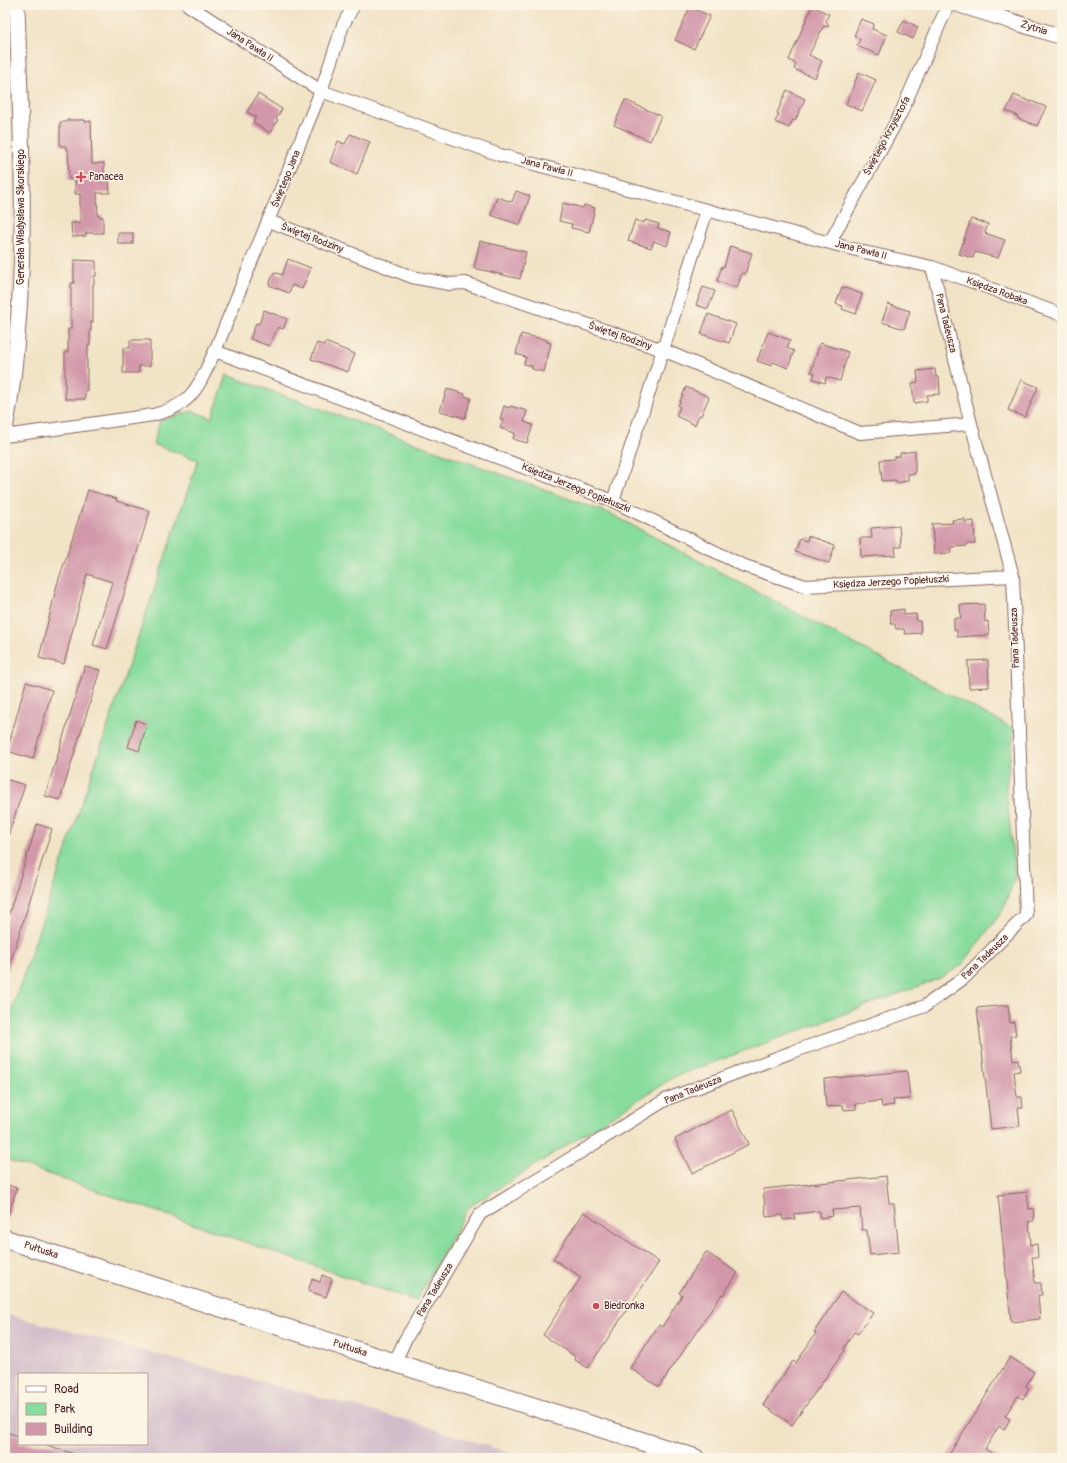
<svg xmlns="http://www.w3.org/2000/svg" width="1067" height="1463" viewBox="0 0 1067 1463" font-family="Pangolin,sans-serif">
<rect width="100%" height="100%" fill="#fcf5e5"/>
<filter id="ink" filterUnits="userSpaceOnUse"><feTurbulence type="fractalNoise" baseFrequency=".025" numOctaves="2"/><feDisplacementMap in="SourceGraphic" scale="8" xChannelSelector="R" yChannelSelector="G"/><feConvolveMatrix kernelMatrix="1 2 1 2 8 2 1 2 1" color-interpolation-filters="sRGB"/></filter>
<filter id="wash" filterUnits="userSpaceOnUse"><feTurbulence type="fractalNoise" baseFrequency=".012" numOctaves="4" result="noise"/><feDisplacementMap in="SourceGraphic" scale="16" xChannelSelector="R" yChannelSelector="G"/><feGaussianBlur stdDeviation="0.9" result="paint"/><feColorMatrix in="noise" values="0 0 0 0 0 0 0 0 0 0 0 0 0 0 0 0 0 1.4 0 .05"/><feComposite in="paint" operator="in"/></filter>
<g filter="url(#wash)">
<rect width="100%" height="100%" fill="#f1e3c6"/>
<path fill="#d1bdca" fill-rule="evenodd" d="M 5,1314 L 413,1422 L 526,1458 L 5,1458 ZM 19,1374 L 147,1374 L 147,1444 L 19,1444 Z"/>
<polygon fill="#88dc9e" stroke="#697e64" points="227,375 611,514 1014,729 1006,789 1015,877 1003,910 962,965 938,979 674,1077 469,1207 416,1301 5,1159 5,1030 198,460 153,444 160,421 192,411 212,418"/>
<g id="blocks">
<g fill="#d298aa">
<polygon points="812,6 829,14 826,20 829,26 823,27 809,55 822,61 815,78 794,69 796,64 789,60"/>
<polygon points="690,7 710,16 694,49 675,40"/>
<polygon points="861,19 874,24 872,29 887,35 879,55 857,46 860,39 854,36"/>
<polygon points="904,20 918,27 913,39 898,32"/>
<polygon points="859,72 876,80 862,111 846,104"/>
<polygon points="787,90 805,99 795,121 793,120 789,128 775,122 779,114 777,113"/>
<polygon points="258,94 282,109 276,119 278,120 270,133 253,122 256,117 247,112"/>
<polygon points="1014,95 1031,102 1031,101 1046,107 1037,126 1017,118 1018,116 1006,111"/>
<polygon points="625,100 661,116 650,141 614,125"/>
<polygon points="67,120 85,120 85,122 91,121 92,164 104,163 104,178 109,178 110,193 97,193 98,216 103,217 103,233 86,233 86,236 72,237 71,223 80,223 80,194 75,194 75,179 69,180 68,149 66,149 66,146 60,146 60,122 67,122"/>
<polygon points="350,134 370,142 357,174 330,162 338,141 345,144"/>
<polygon points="516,191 530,196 520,225 491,215 497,197 512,202"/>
<polygon points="563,203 583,208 584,205 595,208 589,232 571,228 572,224 559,221"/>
<polygon points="971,219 988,224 985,233 1005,240 998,258 975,252 973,258 959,254"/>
<polygon points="635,220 644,223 645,220 659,224 658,228 671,232 667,246 654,241 651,248 628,241"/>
<rect x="118" y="233" width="15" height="11"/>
<polygon points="480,241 526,252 520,279 474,268"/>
<polygon points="730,246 752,253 745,274 742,273 737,288 717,281 722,266 724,267"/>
<polygon points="288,259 311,268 302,289 292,285 289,293 269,285 274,272 282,275"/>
<polygon points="74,260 96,261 96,276 94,276 94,284 93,284 93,322 91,322 91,330 90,330 90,345 88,345 88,353 87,353 87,391 85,391 85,399 65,399 65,352 68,352 68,329 71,329 71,283 74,283"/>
<polygon points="703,287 715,291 708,309 696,305"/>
<polygon points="842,287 862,294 856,314 842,309 843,306 836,304"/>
<polygon points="888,304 910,311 904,329 882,322"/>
<polygon points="264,310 287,319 283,329 278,327 269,346 250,339 256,323 259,324"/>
<polygon points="708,314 736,324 729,343 701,334"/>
<polygon points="768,332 790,340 787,348 794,351 788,368 773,362 772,366 757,361"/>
<polygon points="521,334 547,340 547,342 551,343 544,372 532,369 532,366 524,364 526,357 516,354"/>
<polygon points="130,340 150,340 150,366 139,366 139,373 123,373 123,348 130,348"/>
<polygon points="325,342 355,354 348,372 311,359 317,343 324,345"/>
<polygon points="820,343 848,352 840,381 826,377 825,383 813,379 815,373 811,372"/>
<polygon points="935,369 936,377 939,377 940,394 927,395 927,401 914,403 912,383 918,382 917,371"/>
<polygon points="1021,380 1038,387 1025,417 1008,410"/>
<polygon points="686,387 709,397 701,416 699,415 695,425 676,416 680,407 678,406"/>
<polygon points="447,389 465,394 464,396 471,398 465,418 440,411"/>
<polygon points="504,406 509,408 510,406 527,411 524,422 533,425 527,443 513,439 515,433 500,428 503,420 500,419"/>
<polygon points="915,451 915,474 908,474 908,481 896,483 896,480 882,481 880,460 894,459 894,457 900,456 900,453"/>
<polygon points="88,490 117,499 116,501 150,511 107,649 93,645 112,582 87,574 64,664 39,658 57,585"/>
<polygon points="965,519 965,522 974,521 975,544 967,544 967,546 951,547 951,553 934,554 932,524 953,523 952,520"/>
<polygon points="899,526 901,547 895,547 896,555 861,557 860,538 872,538 871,528"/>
<polygon points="808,536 835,545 829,563 795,552 800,539 807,541"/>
<polygon points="984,604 985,622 988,621 989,635 957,637 957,630 954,630 954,618 961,618 960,605"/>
<polygon points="904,609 904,615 916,614 917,621 920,621 921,633 905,634 904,629 896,629 895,624 891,624 890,611"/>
<polygon points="988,660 989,687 969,688 968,661"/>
<polygon points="85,666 100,670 60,800 45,796"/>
<polygon points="26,682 52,690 33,759 7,751"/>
<polygon points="136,720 147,724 139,751 128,747"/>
<polygon points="5,779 25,785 7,839 5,838"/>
<polygon points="37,824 52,829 8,970 5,970 5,926"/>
<polygon points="1008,1005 1010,1023 1014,1022 1016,1035 1010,1036 1013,1060 1018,1059 1020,1071 1014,1072 1017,1097 1022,1097 1023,1108 1018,1108 1020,1126 991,1129 977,1008"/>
<polygon points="907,1071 910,1099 893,1100 894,1105 882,1107 881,1101 856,1104 856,1109 844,1110 843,1105 826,1107 824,1079"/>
<polygon points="732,1110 749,1144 715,1162 692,1173 675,1139"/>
<polygon points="886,1176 889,1203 894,1203 899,1252 870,1255 867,1230 862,1230 860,1208 832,1210 833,1216 820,1218 820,1211 794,1214 795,1219 783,1220 783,1215 766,1217 763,1189"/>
<polygon points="5,1184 17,1188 7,1219 5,1219"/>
<polygon points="1027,1192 1029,1209 1033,1208 1034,1221 1029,1221 1031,1245 1037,1244 1038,1257 1032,1257 1035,1283 1041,1283 1042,1295 1038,1295 1040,1319 1011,1322 998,1195"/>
<polygon points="584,1212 659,1262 588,1368 575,1360 576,1357 543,1335 581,1277 553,1259"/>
<polygon points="706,1252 738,1273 723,1295 722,1294 659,1387 630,1368 659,1325 662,1327 682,1295 679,1293"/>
<polygon points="322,1275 332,1279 326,1297 308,1291 312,1279 320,1282"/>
<polygon points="841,1292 873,1313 858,1334 854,1332 844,1348 845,1350 792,1425 763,1405 793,1361 796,1363 816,1333 814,1332"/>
<polygon points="1010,1357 1034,1372 1026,1386 1029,1389 1023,1399 1018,1396 1005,1416 1010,1419 1004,1430 999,1426 985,1449 1000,1458 947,1458"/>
<polygon points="5,1432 19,1436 19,1444 44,1444 80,1456 80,1458 5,1458"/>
</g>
</g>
</g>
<g filter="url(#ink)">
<use href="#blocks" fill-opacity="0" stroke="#846461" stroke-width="1"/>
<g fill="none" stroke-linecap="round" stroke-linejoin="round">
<g stroke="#846461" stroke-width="14">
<g id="minor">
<polyline points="188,5 321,91 500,155 864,252 932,267 1062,315"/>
<polyline points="269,221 412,277 449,284 465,283 663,350 860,433 971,424"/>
<polyline points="830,242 900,115 948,5"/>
<polyline points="215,351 613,501 742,565 805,586 1013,576"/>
<path d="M 5,436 L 153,415 C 194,405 198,386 215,351 L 321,91 L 343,25 L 354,5"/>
<polyline points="613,501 663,350 707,210"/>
<polyline points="395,1362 405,1340 480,1214 667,1099 792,1052 925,1006 964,978 1026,915 1013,576 971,424 932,267"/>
</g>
</g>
<g stroke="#846461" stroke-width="17">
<g id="tertiary">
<polyline points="960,5 1062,37"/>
<path d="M 5,428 C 13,390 16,351 19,311 C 26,209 20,107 17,5"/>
</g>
</g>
<g stroke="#846461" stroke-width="20">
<polyline id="secondary" points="5,1239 695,1458"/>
</g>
<use href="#minor" stroke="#fff" stroke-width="12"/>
<use href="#tertiary" stroke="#fff" stroke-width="15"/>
<use href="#secondary" stroke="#fff" stroke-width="18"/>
</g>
</g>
<g fill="#d1495b" stroke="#fcf5e5" stroke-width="1.5">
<path d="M79 171h4v4h4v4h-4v4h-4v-4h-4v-4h4z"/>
<circle cx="596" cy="1306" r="4"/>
</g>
<g text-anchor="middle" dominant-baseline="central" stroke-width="3" stroke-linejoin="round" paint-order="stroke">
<g font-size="10" fill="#4a1f2b" stroke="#fcf5e5">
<text transform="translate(1034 28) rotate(17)">Żytnia</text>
<text transform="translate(250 45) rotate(33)">Jana Pawła II</text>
<text transform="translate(887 136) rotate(-62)">Świętego Krzysztofa</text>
<text transform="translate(547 167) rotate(15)">Jana Pawła II</text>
<text transform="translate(286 179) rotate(-68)">Świętego Jana</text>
<text transform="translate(21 217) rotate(-90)">Generała Władysława Sikorskiego</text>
<text transform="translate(312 238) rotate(21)">Świętej Rodziny</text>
<text transform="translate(861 250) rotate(14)">Jana Pawła II</text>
<text transform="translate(997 291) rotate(20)">Księdza Robaka</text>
<text transform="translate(946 323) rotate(76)">Pana Tadeusza</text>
<text transform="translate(620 336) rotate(19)">Świętej Rodziny</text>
<text transform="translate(576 488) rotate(22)">Księdza Jerzego Popiełuszki</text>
<text transform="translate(891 582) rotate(-3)">Księdza Jerzego Popiełuszki</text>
<text transform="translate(1015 638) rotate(-92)">Pana Tadeusza</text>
<text transform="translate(985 957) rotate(-44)">Pana Tadeusza</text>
<text transform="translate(693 1090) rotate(-22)">Pana Tadeusza</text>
<text transform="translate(41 1250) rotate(18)">Pułtuska</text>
<text transform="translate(435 1290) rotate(-59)">Pana Tadeusza</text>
<text transform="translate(350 1348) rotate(18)">Pułtuska</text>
</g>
<g font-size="10" fill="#4a1f2b" stroke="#fcf5e5" text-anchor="start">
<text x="89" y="177">Panacea</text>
<text x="604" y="1306">Biedronka</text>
</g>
</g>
<rect width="1067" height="1463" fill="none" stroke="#fcf5e5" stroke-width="20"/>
<rect x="18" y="1373" width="130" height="72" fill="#fcf5e5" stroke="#b59f9b"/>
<rect x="26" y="1386" width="20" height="6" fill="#ffffff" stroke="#b59f9b"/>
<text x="54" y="1393" font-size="12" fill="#4a1f2b">Road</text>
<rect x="26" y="1403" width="20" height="12" fill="#88dc9e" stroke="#b59f9b"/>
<text x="54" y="1413" font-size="12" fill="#4a1f2b">Park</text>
<rect x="26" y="1423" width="20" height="12" fill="#d298aa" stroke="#b59f9b"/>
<text x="54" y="1433" font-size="12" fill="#4a1f2b">Building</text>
</svg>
